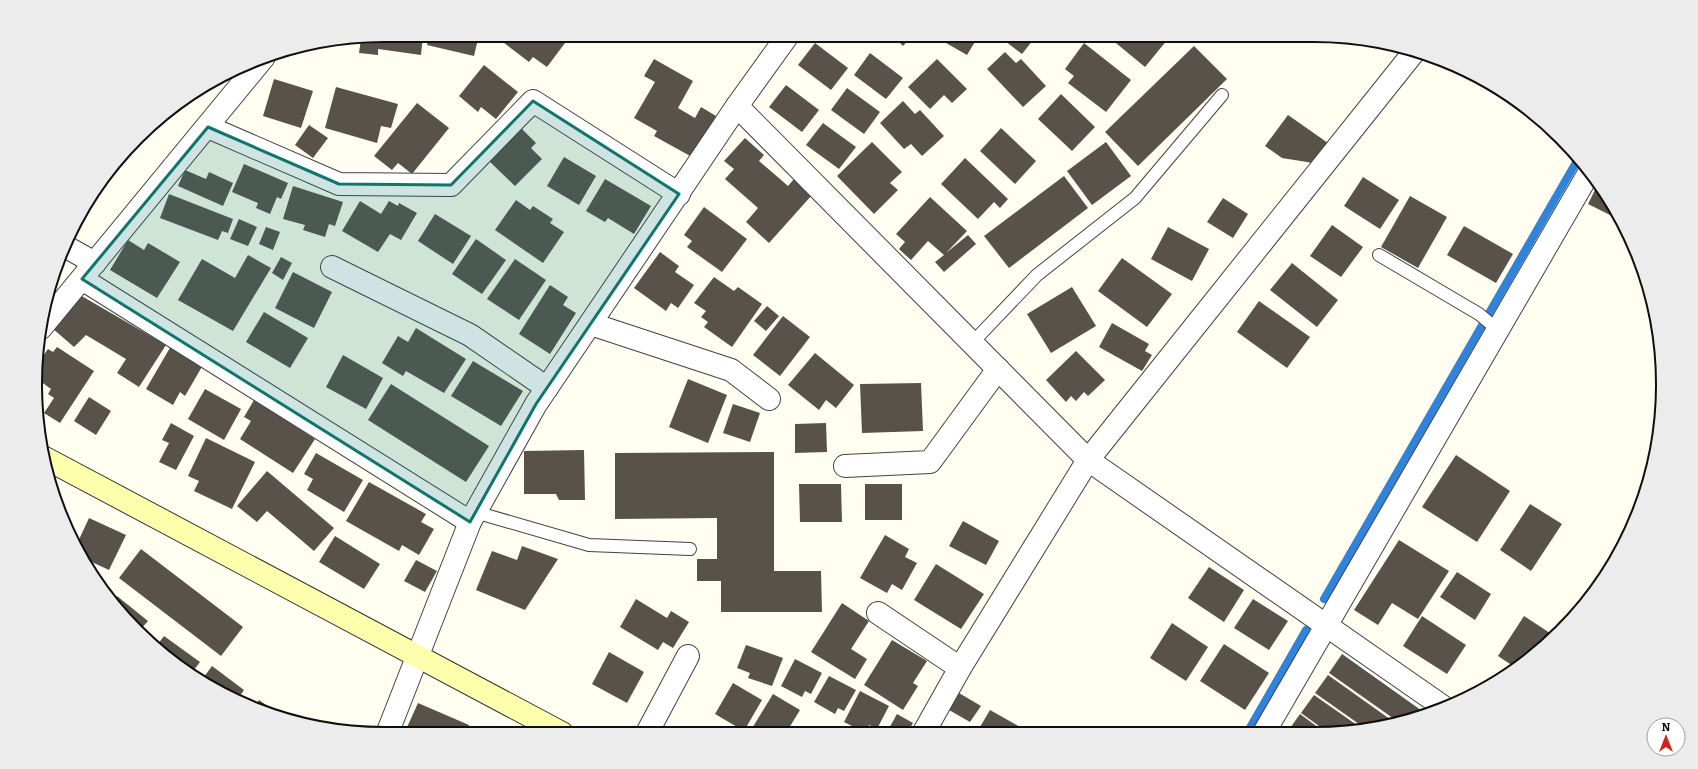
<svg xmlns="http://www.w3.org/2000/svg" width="1698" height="769" viewBox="0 0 1698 769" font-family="Bitter,serif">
<rect width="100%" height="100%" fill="#fffef1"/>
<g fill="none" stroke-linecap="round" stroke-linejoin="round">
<g stroke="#3182d9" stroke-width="8">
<polyline points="1324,599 1578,159"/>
<polyline points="1248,731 1306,630"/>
</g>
</g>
<g fill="#59524a">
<polygon points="384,35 423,35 421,55 378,49 378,55 359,53 361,39"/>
<polygon points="429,35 479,35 474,56 427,45"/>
<polygon points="502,35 571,35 547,67 533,57 529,62 499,39"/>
<polygon points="892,35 913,35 903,46"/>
<polygon points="932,35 979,35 967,55"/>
<polygon points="997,35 1037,35 1022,54"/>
<polygon points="1114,35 1163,35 1168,39 1145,67 1111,39"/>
<polygon points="1272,35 1292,35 1289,42"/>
<polygon points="815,43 848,68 831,90 798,65"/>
<polygon points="1084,43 1131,80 1106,112 1068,83 1074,76 1065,69"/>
<polygon points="1194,46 1227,79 1138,166 1105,132"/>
<polygon points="1005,52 1016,63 1021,59 1046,86 1023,107 987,69"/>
<polygon points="870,53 903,78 886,99 854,75"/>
<polygon points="654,59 693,81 678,108 695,118 701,107 716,116 692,157 654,136 657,131 634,118 655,82 644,76"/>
<polygon points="937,59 967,89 952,103 944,95 930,109 908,87"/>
<polygon points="484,65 518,92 496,119 481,107 478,112 459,96"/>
<polygon points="274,79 313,91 301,128 263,116"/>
<polygon points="786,85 819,110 802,132 769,107"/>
<polygon points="336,87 398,104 391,128 381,126 377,143 325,128"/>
<polygon points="847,88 880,112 864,134 831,110"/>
<polygon points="1061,94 1095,127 1072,151 1038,119"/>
<polygon points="903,101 915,114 920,110 944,136 922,156 911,144 904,149 880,123"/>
<polygon points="417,103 449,128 412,174 398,163 392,170 374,156"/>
<polygon points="1288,115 1328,143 1313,163 1282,158 1265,146"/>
<polygon points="823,123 856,147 839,169 806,145"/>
<polygon points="309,125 328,138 313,158 295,145"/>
<polygon points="520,127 536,143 531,148 542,159 515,186 488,160"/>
<polygon points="1001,128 1036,161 1015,184 980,151"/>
<polygon points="745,138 764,155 759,161 788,186 794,179 812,195 769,243 746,222 758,208 725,179 734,169 724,161"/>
<polygon points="872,142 902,172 890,183 898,190 874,214 837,176"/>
<polygon points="1106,142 1131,176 1092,205 1067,171"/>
<polygon points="564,157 596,176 579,205 547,186"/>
<polygon points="965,158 1008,199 1000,208 994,202 978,219 941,184"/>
<polygon points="244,164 288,183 281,199 277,197 270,214 256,208 258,203 232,192"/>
<polygon points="185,170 206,179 209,172 233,183 223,206 178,186"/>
<polygon points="1064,176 1088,208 1009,268 984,236"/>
<polygon points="1363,177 1399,200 1380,229 1344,206"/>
<polygon points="605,179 651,206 634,234 608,218 605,222 586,211"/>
<polygon points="1598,184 1622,221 1588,204"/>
<polygon points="293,186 343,202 335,226 329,224 325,237 303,230 305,225 283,219"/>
<polygon points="169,194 233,219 228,233 222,231 218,240 160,218"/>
<polygon points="1410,196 1447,217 1418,268 1381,247"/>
<polygon points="930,197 967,231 946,253 968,235 976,244 944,272 935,262 944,255 928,241 911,260 899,249 905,242 896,234"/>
<polygon points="1223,198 1248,214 1233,238 1207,222"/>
<polygon points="516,200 530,210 533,206 553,219 550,223 564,232 543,263 495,230"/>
<polygon points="360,201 381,214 389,201 398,206 399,203 417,213 401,240 390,234 378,252 342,231"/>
<polygon points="704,207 747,239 722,272 687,247 692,241 684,235"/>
<polygon points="435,214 471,236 453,264 418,241"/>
<polygon points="239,219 257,227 248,246 230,239"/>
<polygon points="1332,225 1363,247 1341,277 1310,256"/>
<polygon points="1464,226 1513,254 1496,283 1447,255"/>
<polygon points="266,227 280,232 273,250 259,244"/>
<polygon points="1168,227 1209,249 1192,281 1151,259"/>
<polygon points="476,239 506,260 482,294 452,274"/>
<polygon points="128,240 144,250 148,243 180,262 157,298 110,270"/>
<polygon points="660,252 679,266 675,272 694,285 678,308 671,303 666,311 634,288"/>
<polygon points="248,255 271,268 233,331 178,300 202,259 235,278"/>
<polygon points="281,257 292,263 283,280 272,273"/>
<polygon points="1122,258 1172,294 1147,327 1098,291"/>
<polygon points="515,259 546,280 519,320 487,299"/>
<polygon points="1292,263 1338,300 1317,327 1270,290"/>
<polygon points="293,272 332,292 314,328 275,308"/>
<polygon points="714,277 734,291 738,287 762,304 732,347 704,327 708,322 701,317 706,311 694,303"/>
<polygon points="550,285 568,297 563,305 576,313 550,354 519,334"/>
<polygon points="1072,287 1096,326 1051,353 1027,314"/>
<polygon points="80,295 166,345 139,387 117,373 126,359 86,335 74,347 52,328"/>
<polygon points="1259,301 1310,337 1287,368 1237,332"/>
<polygon points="767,306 779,316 766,331 754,321"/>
<polygon points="264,312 308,338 290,368 246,342"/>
<polygon points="783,316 810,337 780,376 753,355"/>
<polygon points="1112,323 1149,344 1145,351 1152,355 1142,371 1099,347"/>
<polygon points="416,328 466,359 444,393 406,371 403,376 382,363 398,336 408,342"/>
<polygon points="171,346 203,365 185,396 180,392 173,405 146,389"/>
<polygon points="57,347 94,371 60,423 44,413 54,398 48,394 51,389 40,381 40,360 48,349 53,352"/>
<polygon points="1076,351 1105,380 1088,396 1084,392 1076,401 1071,396 1066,402 1046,380"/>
<polygon points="815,353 854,385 836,408 826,400 819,410 788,385"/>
<polygon points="343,355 383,378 366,409 326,387"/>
<polygon points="473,361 523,391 501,426 451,396"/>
<polygon points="688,379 727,395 708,443 669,427"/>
<polygon points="921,383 923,431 862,433 860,384"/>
<polygon points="391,384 489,446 466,482 368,420"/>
<polygon points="205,389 241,409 224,440 188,419"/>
<polygon points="89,397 111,411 96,435 74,421"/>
<polygon points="254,400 315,439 293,473 240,439 251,421 244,417"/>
<polygon points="733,404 760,413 750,442 723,433"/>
<polygon points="171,423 194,436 176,470 159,462 169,443 162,440"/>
<polygon points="826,423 827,452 795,453 795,424"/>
<polygon points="206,438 255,462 232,509 194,491 199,481 188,476"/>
<polygon points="584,450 585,500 559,500 556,494 524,494 524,451"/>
<polygon points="774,452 774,571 821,571 822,612 721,612 721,581 697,581 697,559 717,559 717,518 615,519 615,453"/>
<polygon points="316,453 363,480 344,512 307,490 313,479 304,474"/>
<polygon points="1456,455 1510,491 1477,542 1422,507"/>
<polygon points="267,471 334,528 314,551 267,511 257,522 237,506"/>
<polygon points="369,482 426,514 421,522 434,529 419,555 402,545 399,551 346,521"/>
<polygon points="799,484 841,484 842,522 800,522"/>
<rect x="865" y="484" width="37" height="36"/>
<polygon points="1530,504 1562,524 1531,571 1500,550"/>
<polygon points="89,518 126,535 109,570 81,557 76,546"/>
<polygon points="963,521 999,541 986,565 949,546"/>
<polygon points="885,535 909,549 905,557 917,563 902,590 892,584 887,593 860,578"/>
<polygon points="335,536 380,564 364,589 319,562"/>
<polygon points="1399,540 1449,571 1418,619 1392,603 1378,625 1354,610"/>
<polygon points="522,546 558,559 525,610 476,590 492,551 517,560"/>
<polygon points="141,549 243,627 221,656 119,578"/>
<polygon points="416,560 437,571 425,592 404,581"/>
<polygon points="936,564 984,594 961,629 914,600"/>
<polygon points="1209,567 1244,590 1224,622 1188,598"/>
<polygon points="1457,572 1491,594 1475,620 1440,597"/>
<polygon points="117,596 148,621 140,630 115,599"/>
<polygon points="636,599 667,618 671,611 689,622 673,648 663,642 658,650 620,627"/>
<polygon points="1253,599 1288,621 1269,650 1234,628"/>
<polygon points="842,603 869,621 851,649 867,659 855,679 811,652"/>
<polygon points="1422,616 1466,645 1447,674 1403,646"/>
<polygon points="1524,616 1553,635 1526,662 1516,668 1498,656"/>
<polygon points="1172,623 1208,647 1186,681 1150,658"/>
<polygon points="164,636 200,662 191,674 155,648"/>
<polygon points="892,640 927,661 913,683 918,686 903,710 864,685"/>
<polygon points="1224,644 1269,673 1245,710 1200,681"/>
<polygon points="746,645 783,658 772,686 748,678 750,673 737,668"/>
<polygon points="609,652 644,672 627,703 592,684"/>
<polygon points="1342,654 1425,713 1397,721 1329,673"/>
<polygon points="795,659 822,673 811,694 805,691 802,697 781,686"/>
<polygon points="212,666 244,690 237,700 210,687 201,681"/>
<polygon points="1328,675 1394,722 1366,729 1315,693"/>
<polygon points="829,676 856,690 844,711 838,708 835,714 814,702"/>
<polygon points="733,683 762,700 744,731 715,714"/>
<polygon points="860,691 889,706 877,729 869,725 866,733 844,722"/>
<polygon points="959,693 981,706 970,722 949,710"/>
<polygon points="773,694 800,710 786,733 755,733 751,730"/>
<polygon points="1314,695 1364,730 1326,731 1301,713"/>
<polygon points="259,700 283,717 272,715 254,707"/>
<polygon points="418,703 469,725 465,734 404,734"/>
<polygon points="990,710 1029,732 977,732"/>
<polygon points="897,714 913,723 908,732 887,732"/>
<polygon points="1300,714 1323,731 1288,731"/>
<polygon points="701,726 712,733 697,733"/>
</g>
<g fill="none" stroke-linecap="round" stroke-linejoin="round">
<g stroke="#424242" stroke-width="14">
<g id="lane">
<polyline points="1379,255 1479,314 1498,330"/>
<polyline points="972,343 1037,275 1135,198 1222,95"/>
<polyline points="475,512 589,545 690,549"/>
</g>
</g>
<g stroke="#424242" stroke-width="24">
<g id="street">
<polyline points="737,106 1088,460 1445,708"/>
<polyline points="208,127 339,184 451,185 533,101 679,194"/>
<polyline points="68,248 95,263"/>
<polyline points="332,267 470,335 547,388"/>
<polyline points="82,279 470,522"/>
<polyline points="591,324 731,370 769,399"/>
<polyline points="41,328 264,57"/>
<polyline points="845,466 930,462 998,369"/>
<polyline points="878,613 960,668"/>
<polyline points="1265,731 1590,171"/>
<polyline points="924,732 960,668 1088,460 1414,52"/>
<polyline points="647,733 688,656"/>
<polyline points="387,734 470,522 536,404 737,106 788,35"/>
</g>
</g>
<g stroke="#313131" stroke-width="24">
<polyline id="secondary" points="45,458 562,733"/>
</g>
<use href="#lane" stroke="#fff" stroke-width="12"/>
<use href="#street" stroke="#fff" stroke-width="22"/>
<use href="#secondary" stroke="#feffac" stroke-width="22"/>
</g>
<path fill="#0f766e" fill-opacity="0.2" stroke="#0f766e" stroke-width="3" stroke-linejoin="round" d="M 533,101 L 679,194 L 536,404 L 470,522 L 82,279 L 208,127 L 339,184 L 451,185 Z"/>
<path d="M0 0H1698V769H0ZM384 42H1314A342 342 0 0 1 1656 384V385A342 342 0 0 1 1314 727H384A342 342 0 0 1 42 385V384A342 342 0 0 1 384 42Z" fill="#ececec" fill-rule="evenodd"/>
<path fill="none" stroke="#0f0f0f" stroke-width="2" d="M384 42H1314A342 342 0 0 1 1656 384V385A342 342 0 0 1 1314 727H384A342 342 0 0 1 42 385V384A342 342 0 0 1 384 42Z"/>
<g transform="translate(1666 737)"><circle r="19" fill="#ffffff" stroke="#9f9f9f"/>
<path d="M0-3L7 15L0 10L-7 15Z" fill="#cc271a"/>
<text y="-6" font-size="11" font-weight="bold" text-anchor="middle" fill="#0f0f0f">N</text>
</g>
</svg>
